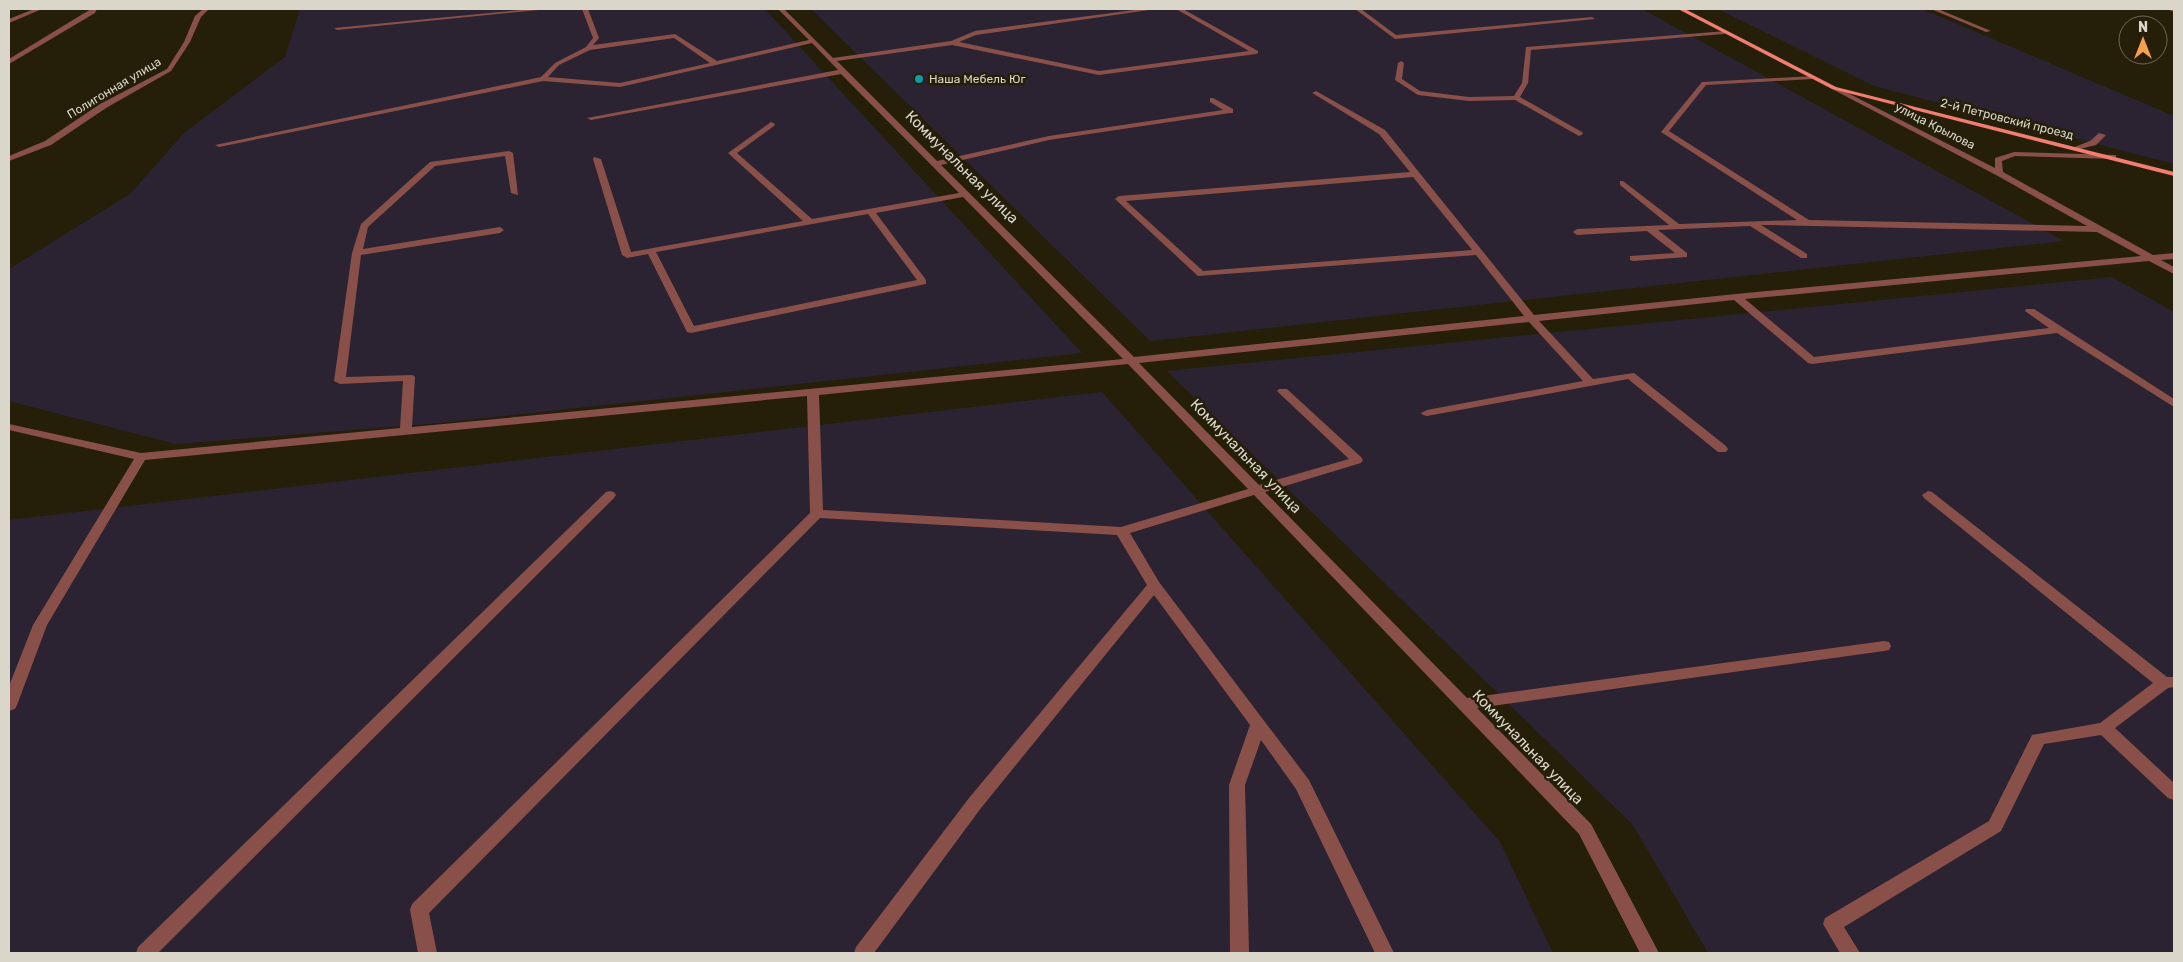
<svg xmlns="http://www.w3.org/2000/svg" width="2183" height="962" viewBox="0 0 2183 962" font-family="Rubik,sans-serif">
<rect width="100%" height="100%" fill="#251f0a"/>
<g fill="#2b2332">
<polygon points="300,9 765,9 1082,353 440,423 176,444 9,401 9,269 130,194 184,133 285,57"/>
<polygon points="811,9 1642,9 2064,241 1150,341"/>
<polygon points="1718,9 1922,9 2174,116 2174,164 1874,86"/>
<polygon points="2112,277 2174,312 2174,953 1708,953 1633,825 1167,371"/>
<polygon points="1102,392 1500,842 1553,953 9,953 9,520"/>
</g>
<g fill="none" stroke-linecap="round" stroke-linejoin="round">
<g fill="#885049" fill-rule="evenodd">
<polygon points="34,9 42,9 9,23 9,19"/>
<polygon points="91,9 97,9 95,13 9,64 9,59"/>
<polygon points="203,9 209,9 201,17 190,42 171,71 106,108 51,145 9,161 9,156 45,141 100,104 167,69 184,42 195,16"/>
<polygon points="530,9 549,9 337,30 334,28"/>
<path d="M 582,9 L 588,9 L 599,38 L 593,45 L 675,34 L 717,61 L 809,40 L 778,9 L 784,9 L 833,58 L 951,41 L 975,31 L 1142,9 L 1156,9 L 976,35 L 959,42 L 1099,71 L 1249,51 L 1176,9 L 1183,9 L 1258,51 L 1258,53 L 1256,54 L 1099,75 L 952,45 L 837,61 L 937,161 L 1049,136 L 1223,110 L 1210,102 L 1210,98 L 1213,98 L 1233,109 L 1233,113 L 1230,113 L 1049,140 L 941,165 L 1134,357 L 1524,316 L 1476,255 L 1198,276 L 1115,199 L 1119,196 L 1410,172 L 1379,134 L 1314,94 L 1312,93 L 1316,91 L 1385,130 L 1534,315 L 1736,294 L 2141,256 L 2097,232 L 1770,225 L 1761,225 L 1807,254 L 1807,258 L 1801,258 L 1750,226 L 1658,230 L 1687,253 L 1687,257 L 1633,261 L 1630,260 L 1630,256 L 1675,253 L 1647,231 L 1577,235 L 1573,232 L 1577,229 L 1669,225 L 1620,185 L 1620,181 L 1623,181 L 1679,224 L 1797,220 L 1661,132 L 1702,82 L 1814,76 L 1814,78 L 1812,79 L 1706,85 L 1669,131 L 1809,220 L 2087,226 L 1996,175 L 1832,89 L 1831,88 L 1834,86 L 1995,168 L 1995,158 L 2014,152 L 2116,155 L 2116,159 L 2113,159 L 2015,156 L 2002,161 L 2003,172 L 2153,255 L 2174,253 L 2174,259 L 2161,260 L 2174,267 L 2174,274 L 2149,261 L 1745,299 L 1814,357 L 2049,328 L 2025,311 L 2026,309 L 2034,309 L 2174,399 L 2174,407 L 2057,333 L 1812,364 L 1808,363 L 1734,300 L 1539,321 L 1593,379 L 1634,373 L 1726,446 L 1728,449 L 1726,452 L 1718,452 L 1628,379 L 1427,416 L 1423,415 L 1421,413 L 1427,410 L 1583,381 L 1529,322 L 1139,363 L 1259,485 L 1349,459 L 1279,393 L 1277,391 L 1279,389 L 1287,389 L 1361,457 L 1363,460 L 1361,463 L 1265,492 L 1467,698 L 1884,641 L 1889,642 L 1891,646 L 1889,650 L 1884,651 L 1477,708 L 1591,824 L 1659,953 L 1640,953 L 1579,834 L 1254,495 L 1130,533 L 1159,582 L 1309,780 L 1394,953 L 1375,953 L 1296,789 L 1261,740 L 1245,785 L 1249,953 L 1230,953 L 1229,785 L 1250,725 L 1154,595 L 981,808 L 874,953 L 854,953 L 856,947 L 969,798 L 1147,585 L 1117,535 L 820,518 L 429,913 L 437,953 L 418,953 L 410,910 L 412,904 L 810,513 L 807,396 L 145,460 L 47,625 L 17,705 L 15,709 L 9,711 L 9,686 L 33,625 L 134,459 L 9,430 L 9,424 L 141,453 L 400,428 L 403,381 L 340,384 L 334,381 L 352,253 L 361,224 L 430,162 L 509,151 L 513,153 L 518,195 L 511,193 L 505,156 L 435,166 L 368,227 L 363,249 L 500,227 L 504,230 L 500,233 L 361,255 L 346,377 L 413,375 L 415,377 L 412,427 L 1123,359 L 963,197 L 876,213 L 926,280 L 926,284 L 691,333 L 687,332 L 648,254 L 627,258 L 622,255 L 593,159 L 594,157 L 601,159 L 631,252 L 803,221 L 728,153 L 771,122 L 775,124 L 774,126 L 737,153 L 812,219 L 959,193 L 841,74 L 591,120 L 587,118 L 838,70 L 812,43 L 620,87 L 543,81 L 219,147 L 215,145 L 541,77 L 555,63 L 586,47 L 593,38 ZM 674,38 L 710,63 L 620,83 L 548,77 L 559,65 L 590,50 ZM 1413,177 L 1472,250 L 1203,271 L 1126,201 ZM 868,214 L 917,280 L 694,326 L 656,252 ZM 1128,364 L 1248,489 L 1121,527 L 823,510 L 819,395 Z"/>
<polygon points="1355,9 1361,9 1396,35 1592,17 1595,19 1395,39"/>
<polygon points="1931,9 1938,9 1991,31 1986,32"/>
<polygon points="2168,9 2174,9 2174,12 2169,10"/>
<polygon points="1726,31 1724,34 1531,50 1528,83 1520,97 1582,132 1583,134 1579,136 1515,100 1469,101 1418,95 1395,80 1398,63 1401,61 1404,63 1402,79 1420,91 1469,97 1514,96 1522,83 1526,47"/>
<polygon points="2099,133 2106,135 2096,145 2076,150 2072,148 2090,141"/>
<polygon points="610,491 614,492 616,495 614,498 158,953 136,953 138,947 606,492"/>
<polygon points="1928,491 1932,492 2167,677 2174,677 2174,687 2168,688 2115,728 2174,783 2174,800 2168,798 2101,735 2044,744 2001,831 1844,927 1860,953 1840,953 1823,924 1825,918 1989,821 2032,735 2100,723 2153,683 1924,498 1922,495"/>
</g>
<polygon fill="#f27d71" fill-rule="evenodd" points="1678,9 1685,9 1836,87 2174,172 2174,176 1832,89"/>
</g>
<circle fill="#0f9aa8" stroke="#251f0a" stroke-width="2" cx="919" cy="79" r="5"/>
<g text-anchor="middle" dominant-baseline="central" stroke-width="5" stroke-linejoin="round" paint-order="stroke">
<g font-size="12" fill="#dad7ca" stroke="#251f0a" text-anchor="start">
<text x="929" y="79">Наша Мебель Юг</text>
</g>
<g font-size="12" fill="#dad7ca" stroke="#251f0a">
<text transform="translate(114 88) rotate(-31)">Полигонная улица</text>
<text transform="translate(2007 119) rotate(14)">2-й Петровский проезд</text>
<text transform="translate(1935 126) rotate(27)">улица Крылова</text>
</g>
<g font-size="15" fill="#dad7ca" stroke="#251f0a">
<text transform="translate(962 167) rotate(45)">Коммунальная улица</text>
<text transform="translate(1246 456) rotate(46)">Коммунальная улица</text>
<text transform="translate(1528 747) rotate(46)">Коммунальная улица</text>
</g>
</g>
<rect width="2183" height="962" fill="none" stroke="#dad7ca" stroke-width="20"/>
<g transform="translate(2143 40)"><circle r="24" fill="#251f0a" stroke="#6d6957"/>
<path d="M0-4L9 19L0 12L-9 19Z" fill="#fa9f4e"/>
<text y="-8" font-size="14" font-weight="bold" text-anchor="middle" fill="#dad7ca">N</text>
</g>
</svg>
